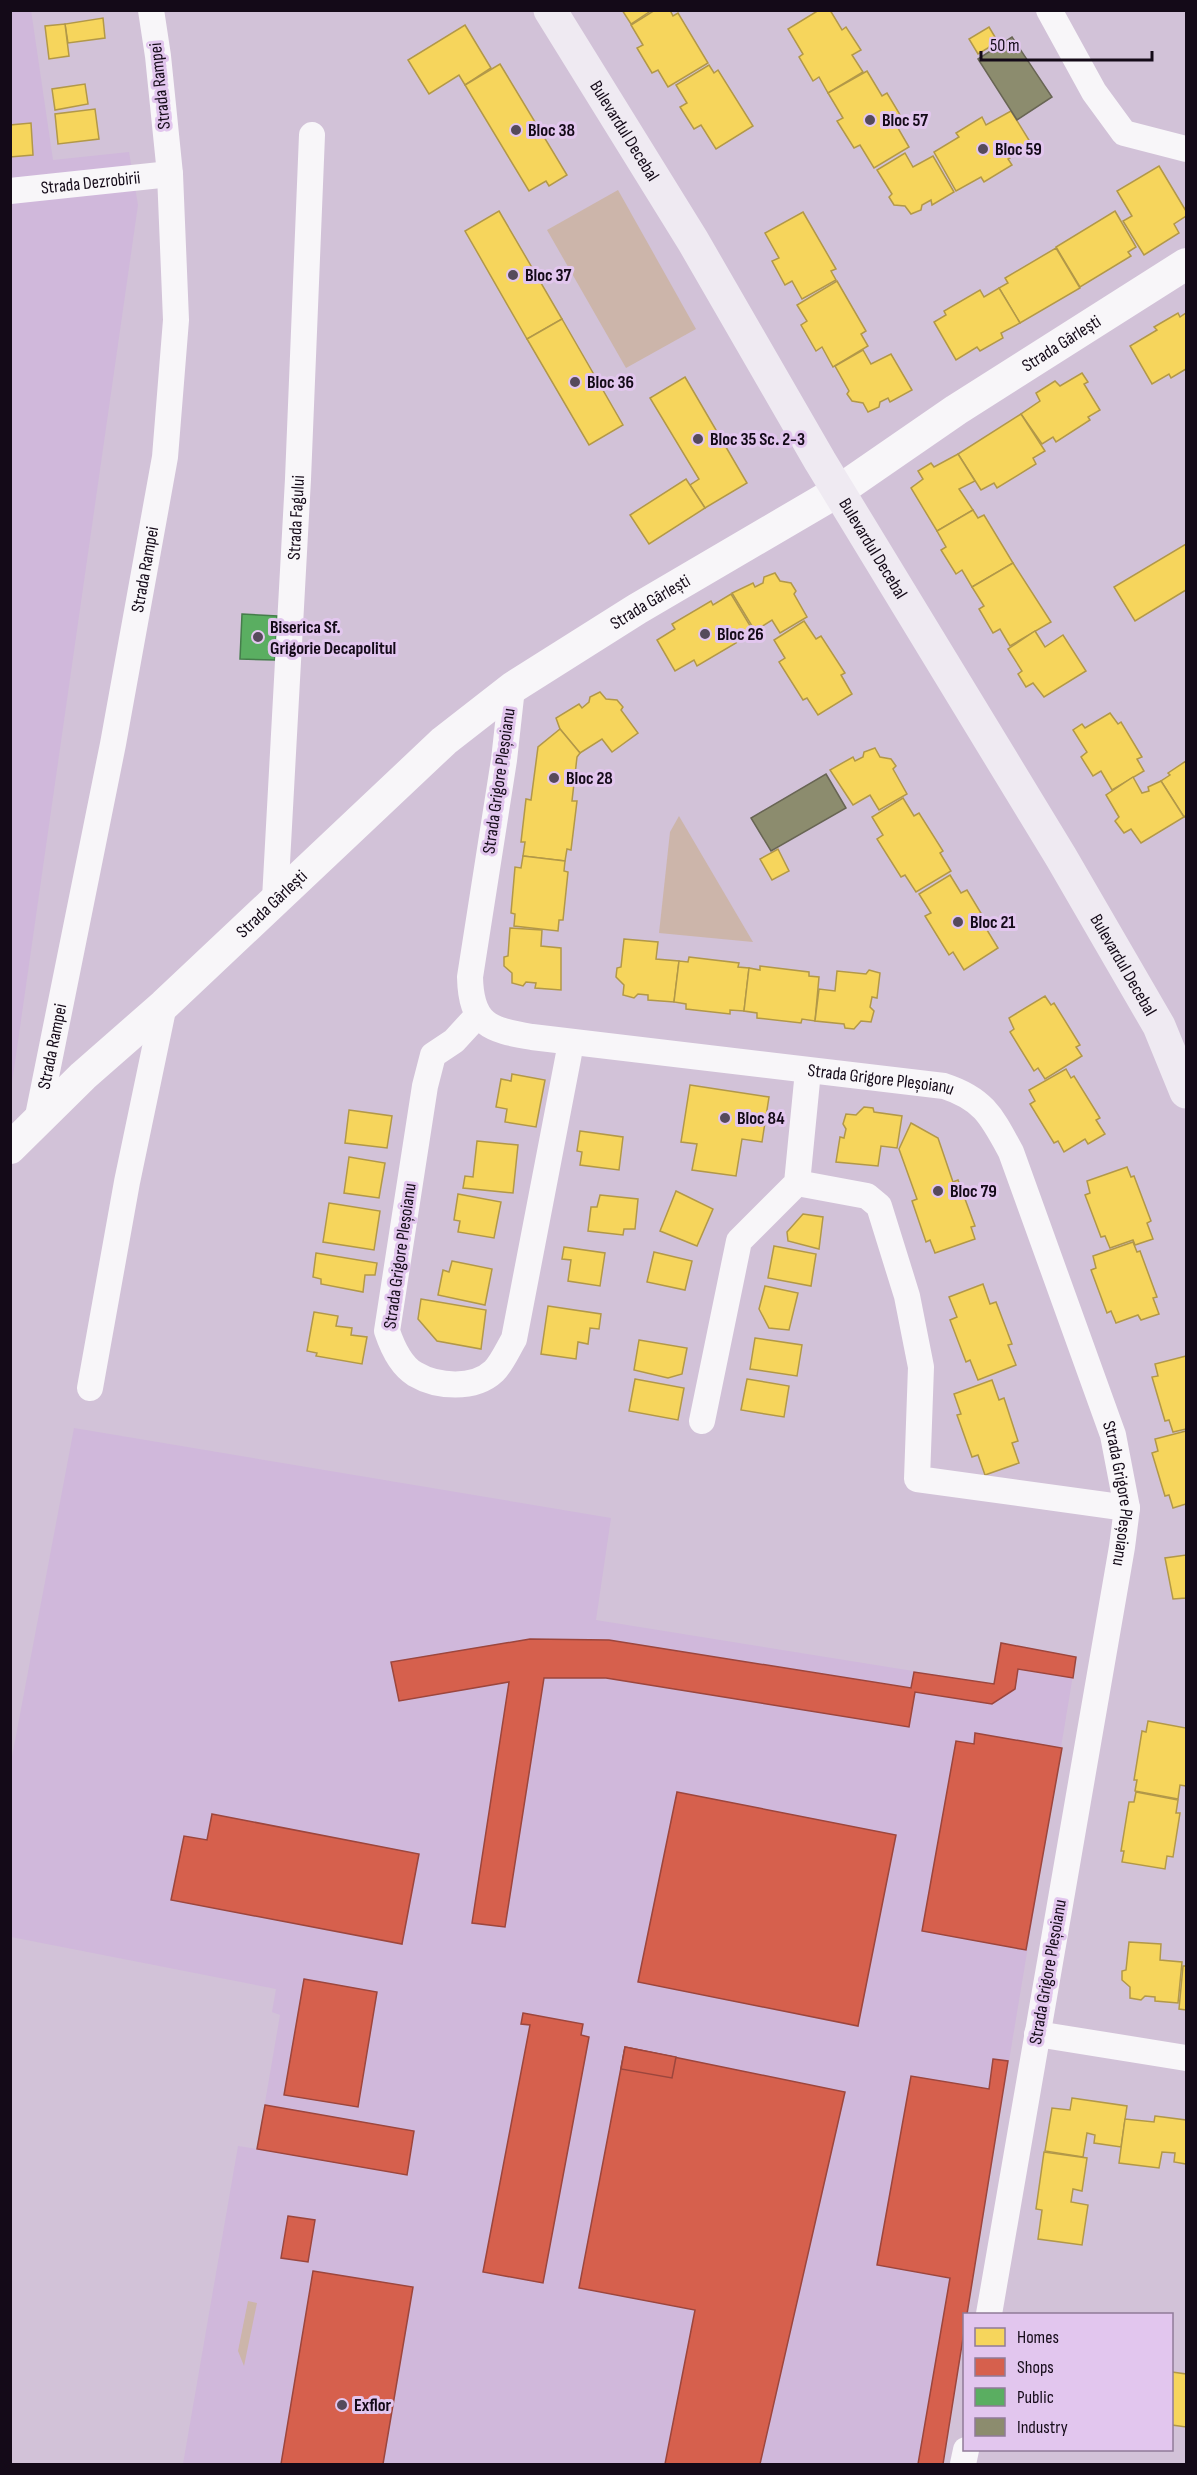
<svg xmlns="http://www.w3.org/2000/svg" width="1197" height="2475" viewBox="0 0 1197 2475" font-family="'Sofia Sans Condensed',sans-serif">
<rect width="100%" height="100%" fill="#d2c2d8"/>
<g fill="#d0b8db">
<polygon points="31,10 53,160 129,152 138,205 11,1090 10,11"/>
<polygon points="74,1428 611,1518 596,1620 994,1684 1001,1643 1076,1657 967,2314 964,2314 964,2332 943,2464 183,2464 238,2146 257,2149 280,2015 272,2012 276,1989 11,1937 11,1762"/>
</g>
<g fill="#ccb5aa">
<polygon points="618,190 696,329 626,368 547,230"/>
<polygon points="679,816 753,942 659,933 670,832"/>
<polygon points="248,2301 257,2303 244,2366 238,2351"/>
</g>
<g fill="#f6d55c" stroke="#b29848" stroke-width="1.5">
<polygon points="622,10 652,10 631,24"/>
<polygon points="655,10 670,10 673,16 678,13 708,63 668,87 658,70 652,73 637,48 643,45 631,25"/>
<polygon points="819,10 830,10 842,30 846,27 861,50 852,55 863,72 828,93 819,77 813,81 799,57 803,54 788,29"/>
<polygon points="103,18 105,38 68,43 65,24"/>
<polygon points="65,24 69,56 49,59 45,26"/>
<polygon points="465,25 491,68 465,85 459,75 429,94 408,60"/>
<polygon points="989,27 998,42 978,54 969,39"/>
<polygon points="500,64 567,175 549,186 546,181 529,191 465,85"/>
<polygon points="709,65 714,73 718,70 753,126 716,149 701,125 694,129 680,107 687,103 676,85"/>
<polygon points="867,71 882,96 887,93 902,118 895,123 909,147 874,168 860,145 854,148 837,121 843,118 828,93"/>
<polygon points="85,84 88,104 55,110 52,89"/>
<polygon points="95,109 99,139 58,144 55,114"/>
<polygon points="1011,111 1032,145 1008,159 1012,165 984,182 981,177 956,191 934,152 959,137 956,133 982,117 986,125"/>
<polygon points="31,123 33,155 10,157 10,125"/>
<polygon points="905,153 913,167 933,156 954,192 932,205 931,200 922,205 921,210 911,214 905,206 894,205 889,197 892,194 877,170"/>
<polygon points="1159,166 1186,211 1186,216 1174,224 1179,233 1144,255 1123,221 1132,216 1117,191"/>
<polygon points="499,211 562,319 527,339 465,231"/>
<polygon points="1115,211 1136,247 1128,252 1131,256 1080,287 1056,247"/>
<polygon points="803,212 836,269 831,271 836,280 802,299 792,281 785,285 772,261 779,258 765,233"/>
<polygon points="1056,248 1080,288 1020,323 999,288 1008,283 1005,278"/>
<polygon points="837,281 866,331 861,334 868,346 833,367 822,347 816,351 801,325 807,321 797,305"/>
<polygon points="999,288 1020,323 1001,333 1003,338 980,351 977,347 956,360 934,322 946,315 944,311 980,290 984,297"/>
<polygon points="1178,313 1180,317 1186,313 1186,369 1171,378 1169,374 1152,384 1130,346 1157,330 1154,327"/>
<polygon points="562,319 623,425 589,445 527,339"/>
<polygon points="863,350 871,364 891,354 912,390 890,402 888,398 880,402 879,407 868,412 863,403 852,401 847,394 849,391 835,366"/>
<polygon points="1082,373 1088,382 1084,384 1100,410 1088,417 1090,420 1056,442 1053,437 1042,444 1021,414 1040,401 1036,393 1055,381 1060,386"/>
<polygon points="685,377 747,483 705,508 690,485 699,479 650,398"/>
<polygon points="1021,414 1045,451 1033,458 1036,464 997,488 994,483 981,490 958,454"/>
<polygon points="958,454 975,481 959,489 973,510 937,531 911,488 923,479 918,471 931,463 934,467"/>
<polygon points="686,479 705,508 649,544 630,515"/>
<polygon points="973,510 978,518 984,515 1013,563 972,587 962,570 956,574 941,550 946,547 937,531"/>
<polygon points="1186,544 1186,590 1135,621 1114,587"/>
<polygon points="1013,563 1051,622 1010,646 1000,629 993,633 979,609 984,606 972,587"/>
<polygon points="775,573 780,581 791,583 796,591 794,594 807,617 780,633 772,620 755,631 732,593 753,583 755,587 763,583 764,577"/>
<polygon points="731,594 752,629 734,639 736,643 697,666 694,660 675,671 657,640 675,629 672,624 711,601 713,605"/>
<polygon points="804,621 816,639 821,636 845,673 841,675 852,694 818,715 807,698 803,700 779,662 785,658 774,640"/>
<polygon points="1035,631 1045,647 1063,635 1086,671 1044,697 1033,683 1026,687 1018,674 1022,671 1008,649"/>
<polygon points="600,692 606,699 617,700 623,707 621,710 638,733 612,752 602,739 580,753 560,729 556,718 579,704 582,708 589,702 590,697"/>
<polygon points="1110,713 1118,724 1121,722 1142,757 1137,759 1144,771 1112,790 1101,771 1093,776 1081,757 1087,752 1073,730 1082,724 1085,728"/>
<polygon points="560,729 580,753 577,757 572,801 577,801 571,850 567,849 565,861 523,856 525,842 521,842 526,799 531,800 538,747"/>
<polygon points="875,748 880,757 891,759 896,766 893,769 907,794 879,810 870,795 853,805 830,770 853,757 855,761 863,757 864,752"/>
<polygon points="1186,761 1186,815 1184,817 1161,781 1170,775 1168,773"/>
<polygon points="1133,777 1142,793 1149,791 1148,787 1161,781 1184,817 1141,843 1131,829 1124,833 1115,821 1119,817 1106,795"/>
<polygon points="903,798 914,816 919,813 943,851 940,853 951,871 916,892 905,875 901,877 877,839 883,835 872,817"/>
<polygon points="778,849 789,871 772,880 760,859"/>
<polygon points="523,856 565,861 564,871 568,872 563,920 559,920 558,931 514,926 515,914 511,913 515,867 521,868"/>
<polygon points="950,875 961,893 967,890 990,928 987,930 998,948 964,970 953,952 949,955 925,916 931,913 919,894"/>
<polygon points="510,928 542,930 541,946 561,948 561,990 535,988 536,983 526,982 523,986 512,983 512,973 504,966 504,957 508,956"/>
<polygon points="624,939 658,942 656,959 679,961 674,1002 648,1000 648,995 638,994 634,998 623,995 624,985 616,977 617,968 621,967"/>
<polygon points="689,957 739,963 738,967 749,968 744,1011 730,1010 730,1014 686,1009 686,1004 674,1002 679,961 688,962"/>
<polygon points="760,966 809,972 809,976 819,977 815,1021 802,1019 801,1023 757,1018 757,1013 744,1011 749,968 760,970"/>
<polygon points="869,970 880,973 877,998 872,997 870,1007 874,1011 871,1022 861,1021 854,1029 845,1028 844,1024 815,1021 819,989 835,991 837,971 866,974"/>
<polygon points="1045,996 1051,1005 1054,1003 1080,1045 1076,1047 1082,1056 1045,1079 1038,1068 1034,1071 1010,1032 1014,1029 1009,1018"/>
<polygon points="1066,1069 1071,1078 1074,1076 1100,1118 1096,1120 1105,1134 1088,1144 1085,1139 1064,1152 1058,1141 1054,1143 1030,1104 1035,1101 1029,1090"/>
<polygon points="512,1074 545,1080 536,1127 505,1122 507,1109 496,1107 501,1079 511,1081"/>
<polygon points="690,1085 769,1097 762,1142 742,1139 736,1176 692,1170 697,1144 681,1142"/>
<polygon points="864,1107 873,1108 874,1112 902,1116 897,1148 881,1146 878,1166 836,1162 840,1137 844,1138 846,1129 843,1124 846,1114 856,1115"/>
<polygon points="349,1110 392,1116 387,1148 345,1143"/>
<polygon points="911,1123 938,1138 953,1182 958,1180 975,1226 971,1227 975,1239 935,1253 930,1240 926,1242 912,1201 917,1199 899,1149"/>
<polygon points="580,1131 623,1137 619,1170 580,1165 582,1152 577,1151"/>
<polygon points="477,1141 518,1145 513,1193 463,1188 465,1176 473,1177"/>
<polygon points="349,1157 385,1163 379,1198 344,1193"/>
<polygon points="1127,1167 1131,1177 1134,1176 1151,1221 1147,1223 1153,1239 1135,1245 1133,1240 1110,1248 1105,1236 1101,1237 1085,1195 1090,1193 1087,1181"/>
<polygon points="676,1191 713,1209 697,1246 660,1231"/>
<polygon points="458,1194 501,1202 494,1238 458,1232 460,1221 454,1220"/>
<polygon points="600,1195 638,1199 635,1229 624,1229 623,1235 588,1231 591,1207 597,1207"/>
<polygon points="329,1203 380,1211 374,1250 323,1242"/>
<polygon points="803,1214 823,1217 819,1249 788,1241 787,1232"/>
<polygon points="1133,1242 1137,1252 1140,1251 1157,1297 1153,1298 1159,1314 1141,1320 1138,1315 1116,1323 1111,1311 1107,1313 1091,1270 1096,1268 1093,1256"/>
<polygon points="774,1246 816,1254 811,1286 768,1278"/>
<polygon points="564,1247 605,1253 600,1286 568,1281 571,1260 562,1259"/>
<polygon points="654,1252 692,1261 685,1290 647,1282"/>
<polygon points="316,1253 377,1263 375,1275 365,1275 363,1292 321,1284 321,1279 313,1277"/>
<polygon points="452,1261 492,1269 485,1305 438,1295 443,1270 449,1272"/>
<polygon points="983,1284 990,1304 996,1302 1012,1344 1008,1345 1016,1365 978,1380 970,1360 966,1362 950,1320 957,1317 949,1297"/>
<polygon points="765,1286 798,1293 789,1330 769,1328 759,1309"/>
<polygon points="421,1299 486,1310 481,1349 437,1341 418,1319"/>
<polygon points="548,1306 601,1314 599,1329 590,1328 588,1344 578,1342 576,1359 541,1354"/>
<polygon points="314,1312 338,1316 336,1326 352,1328 351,1335 367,1337 362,1364 316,1356 317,1353 307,1351"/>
<polygon points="755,1338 802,1345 797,1376 750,1369"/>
<polygon points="639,1340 687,1348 682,1374 668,1378 634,1370"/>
<polygon points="1186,1356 1186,1429 1173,1432 1169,1420 1165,1421 1152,1377 1158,1376 1155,1364"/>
<polygon points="635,1379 684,1388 678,1420 629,1411"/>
<polygon points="747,1379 789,1386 784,1417 741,1410"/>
<polygon points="992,1380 999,1400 1004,1398 1018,1441 1012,1443 1019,1463 985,1475 978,1455 972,1457 957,1415 961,1414 954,1394"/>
<polygon points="1186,1431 1186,1504 1173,1508 1169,1495 1165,1496 1152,1453 1158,1451 1155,1439"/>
<polygon points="1186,1555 1186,1598 1173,1599 1165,1558"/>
<polygon points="1148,1721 1186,1728 1186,1786 1180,1785 1178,1799 1135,1791 1137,1780 1134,1780 1142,1731 1146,1732"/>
<polygon points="1136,1792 1178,1800 1176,1813 1180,1813 1173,1857 1167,1856 1165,1869 1122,1862 1124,1851 1121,1851 1129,1802 1134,1802"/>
<polygon points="1129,1942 1161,1944 1160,1960 1182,1962 1178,2003 1155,2001 1155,1997 1145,1996 1141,2000 1130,1998 1130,1987 1122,1980 1122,1971 1126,1970"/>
<polygon points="1183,1966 1186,1966 1186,2010 1179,2009"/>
<polygon points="1072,2098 1127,2106 1121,2147 1094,2143 1095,2135 1087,2133 1083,2157 1045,2151 1052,2108 1070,2110"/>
<polygon points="1155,2116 1186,2120 1186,2164 1174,2162 1175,2153 1162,2152 1159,2168 1119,2163 1125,2119 1154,2122"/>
<polygon points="1044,2152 1087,2158 1082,2191 1073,2189 1071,2202 1088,2205 1082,2245 1038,2239 1042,2210 1036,2209"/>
<polygon points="1172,2372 1186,2374 1186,2427 1172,2425"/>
</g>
<g fill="#d6604d" stroke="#9c463d" stroke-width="1.5">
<polygon points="530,1639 609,1640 911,1688 914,1672 994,1684 1001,1643 1076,1657 1073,1678 1018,1669 1015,1689 992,1704 915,1692 909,1727 606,1678 544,1678 505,1927 472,1923 509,1682 399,1701 391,1662"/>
<polygon points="975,1733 1062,1748 1026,1950 922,1931 956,1741 974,1744"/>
<polygon points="677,1792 896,1835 858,2026 638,1982"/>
<polygon points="212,1814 419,1854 402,1944 171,1900 184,1836 207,1840"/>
<polygon points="304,1979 377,1992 358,2107 284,2095"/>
<polygon points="523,2013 583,2024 581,2035 589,2037 543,2283 483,2272 530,2025 521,2024"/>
<polygon points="625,2047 845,2092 760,2464 665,2464 695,2310 579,2288"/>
<polygon points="625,2047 676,2057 672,2078 621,2069"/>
<polygon points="993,2059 1008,2061 967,2314 964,2314 964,2332 943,2464 918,2464 950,2278 877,2265 911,2076 989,2089"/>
<polygon points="265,2105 414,2131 407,2175 257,2149"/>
<polygon points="288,2216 315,2220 308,2262 281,2258"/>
<polygon points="313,2271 413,2287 383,2464 281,2464"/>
</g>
<polygon fill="#5aae61" stroke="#457d4b" stroke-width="1.5" points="242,614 277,616 275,660 240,659"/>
<g fill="#8c8c6e" stroke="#686554" stroke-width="1.5">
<polygon points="1012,37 1052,97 1017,120 978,59"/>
<polygon points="826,774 846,808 771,851 751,818"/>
</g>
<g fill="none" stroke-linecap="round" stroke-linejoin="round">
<g stroke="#f8f6f9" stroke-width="26">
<polyline points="1049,10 1094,92 1124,133 1186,149"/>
<path id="s1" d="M 10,191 L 170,174"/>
<path id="s2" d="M 512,688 L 504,760 L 470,977 C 471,1024 489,1030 532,1037 L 944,1086 C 984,1099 992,1117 1011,1152 L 1113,1435 L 1127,1508 L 1122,1547 L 989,2314"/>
<path id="s3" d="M 275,899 L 298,479 L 312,135"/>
<path d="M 477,1016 L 454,1041 L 433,1055 L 425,1086 L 387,1331 C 392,1346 400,1365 415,1374 C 437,1387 474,1390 494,1371 C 502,1363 508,1349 514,1339 L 571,1043"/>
<path id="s4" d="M 37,1121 L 113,744 L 165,457 L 176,320 L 170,174 L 158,56 L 151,10"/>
<polyline points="797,1183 867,1196 879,1206 907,1296 921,1367 917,1479 1127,1508"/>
<polyline points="90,1388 127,1182 164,1005"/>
<polyline points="702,1421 739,1241 797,1183 808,1071"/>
<polyline points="1037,2034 1186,2058"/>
<polyline points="963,2464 966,2450"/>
</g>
<path stroke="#f8f6f9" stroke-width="32" id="s5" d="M 10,1148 L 83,1076 L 164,1005 L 444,741 L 512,688 L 637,609 L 840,490 L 956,410 L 1186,264"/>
<path stroke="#efeaf2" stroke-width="33" id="s6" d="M 550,10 L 693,241 L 820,461 L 1061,857 L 1159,1026 L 1186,1092"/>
</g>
<g fill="#564a5b" stroke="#e2c6ee" stroke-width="2">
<circle cx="870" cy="120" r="6"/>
<circle cx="516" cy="130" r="6"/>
<circle cx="983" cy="149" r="6"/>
<circle cx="513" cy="275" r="6"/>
<circle cx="575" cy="382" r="6"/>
<circle cx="698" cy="439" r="6"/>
<circle cx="705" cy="634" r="6"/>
<circle cx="258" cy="637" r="6"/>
<circle cx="554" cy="778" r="6"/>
<circle cx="958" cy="922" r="6"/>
<circle cx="725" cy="1118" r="6"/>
<circle cx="938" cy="1191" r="6"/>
<circle cx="342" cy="2405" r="6"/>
</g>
<g text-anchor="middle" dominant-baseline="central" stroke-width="6" stroke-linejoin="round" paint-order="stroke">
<g font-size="18" fill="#140a18" stroke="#e2c6ee">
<text transform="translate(160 86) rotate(-96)">Strada Rampei</text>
<text stroke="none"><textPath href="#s6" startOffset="142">Bulevardul Decebal</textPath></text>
<text stroke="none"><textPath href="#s1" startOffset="81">Strada Dezrobirii</textPath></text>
<text stroke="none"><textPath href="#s5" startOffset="1330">Strada Gârlești</textPath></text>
<text stroke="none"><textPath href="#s3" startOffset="382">Strada Fagului</textPath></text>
<text stroke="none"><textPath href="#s6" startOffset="628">Bulevardul Decebal</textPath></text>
<text stroke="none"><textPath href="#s4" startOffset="562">Strada Rampei</textPath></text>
<text stroke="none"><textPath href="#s5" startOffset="844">Strada Gârlești</textPath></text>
<text transform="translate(499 781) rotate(-82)">Strada Grigore Pleșoianu</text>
<text stroke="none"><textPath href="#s5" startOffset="358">Strada Gârlești</textPath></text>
<text stroke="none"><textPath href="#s6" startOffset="1114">Bulevardul Decebal</textPath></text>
<text stroke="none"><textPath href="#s4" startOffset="76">Strada Rampei</textPath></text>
<text stroke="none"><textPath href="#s2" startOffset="742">Strada Grigore Pleșoianu</textPath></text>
<text transform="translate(400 1256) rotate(-82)">Strada Grigore Pleșoianu</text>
<text stroke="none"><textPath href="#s2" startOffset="1263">Strada Grigore Pleșoianu</textPath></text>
<text transform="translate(1048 1972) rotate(-80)">Strada Grigore Pleșoianu</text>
</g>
<g font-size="18" font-weight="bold" fill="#140a18" stroke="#e2c6ee" text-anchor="start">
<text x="882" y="120">Bloc 57</text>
<text x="528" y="130">Bloc 38</text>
<text x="995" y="149">Bloc 59</text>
<text x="525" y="275">Bloc 37</text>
<text x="587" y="382">Bloc 36</text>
<text x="710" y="439">Bloc 35 Sc. 2-3</text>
<text x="270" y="627">Biserica Sf.<tspan x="270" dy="21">Grigorie Decapolitul</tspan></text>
<text x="717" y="634">Bloc 26</text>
<text x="566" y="778">Bloc 28</text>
<text x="970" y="922">Bloc 21</text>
<text x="737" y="1118">Bloc 84</text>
<text x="950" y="1191">Bloc 79</text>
<text x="354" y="2405">Exflor</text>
</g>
</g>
<rect width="1197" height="2475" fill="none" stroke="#140a18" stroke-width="24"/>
<rect x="963" y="2313" width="210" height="138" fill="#e2c6ee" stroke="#907b98" stroke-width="1.5"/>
<rect x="975" y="2328" width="30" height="18" fill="#f6d55c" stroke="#907b98" stroke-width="1.5"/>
<text x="1017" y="2343" font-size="18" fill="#140a18">Homes</text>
<rect x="975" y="2358" width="30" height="18" fill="#d6604d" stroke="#907b98" stroke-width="1.5"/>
<text x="1017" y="2373" font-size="18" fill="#140a18">Shops</text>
<rect x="975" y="2388" width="30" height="18" fill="#5aae61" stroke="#907b98" stroke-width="1.5"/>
<text x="1017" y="2403" font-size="18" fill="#140a18">Public</text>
<rect x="975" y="2418" width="30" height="18" fill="#8c8c6e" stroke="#907b98" stroke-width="1.5"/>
<text x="1017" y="2433" font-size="18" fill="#140a18">Industry</text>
<path d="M981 51v9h171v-9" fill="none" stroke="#140a18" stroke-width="3"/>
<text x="990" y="51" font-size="18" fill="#140a18" stroke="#e2c6ee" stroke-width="4.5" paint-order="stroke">50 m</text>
</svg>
